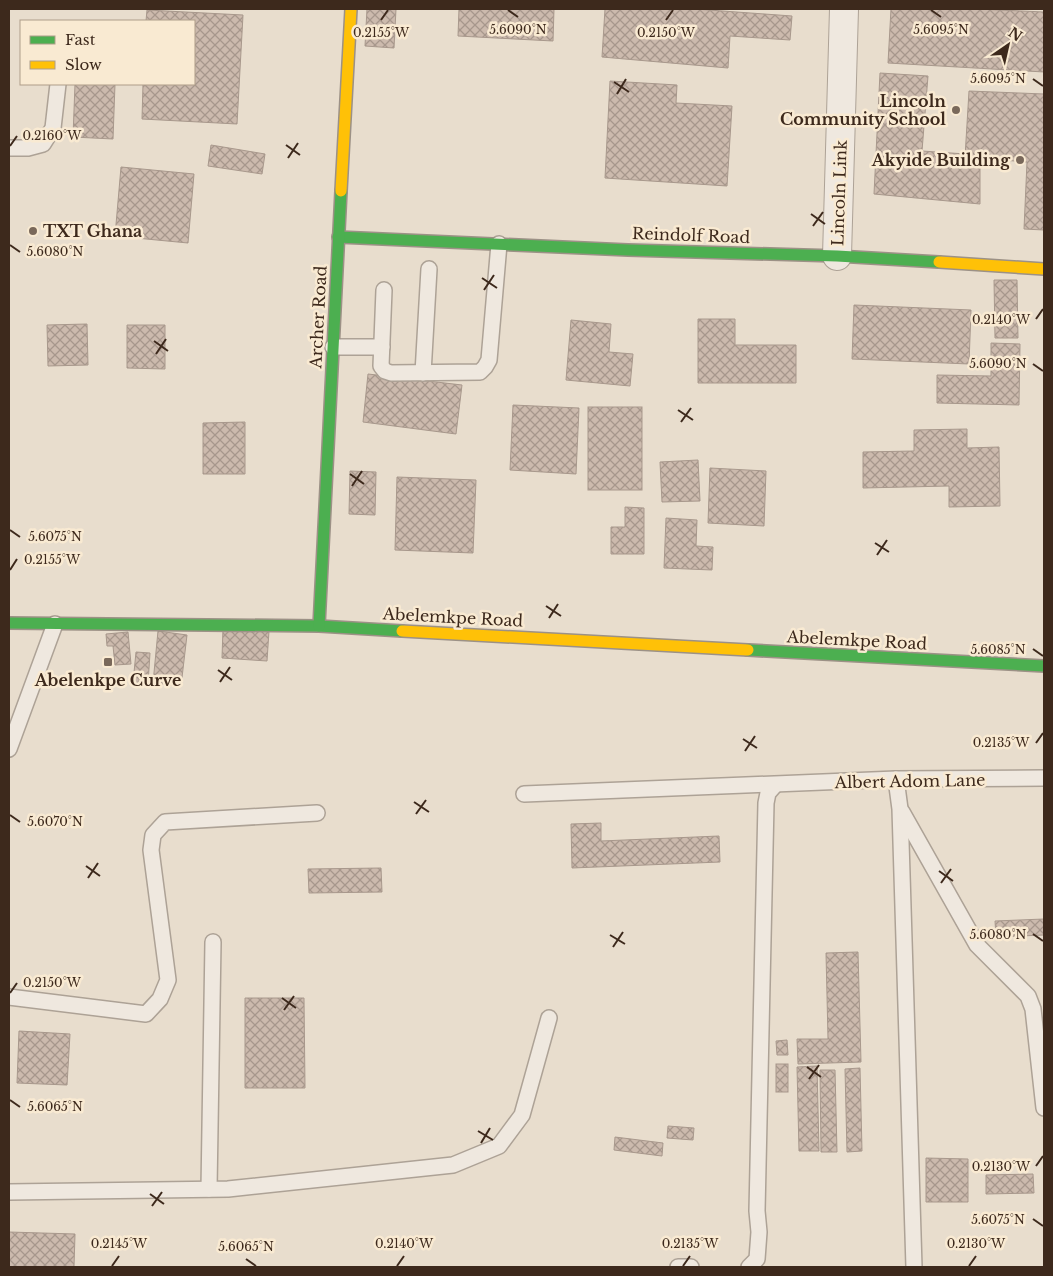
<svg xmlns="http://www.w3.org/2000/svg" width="1053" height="1276" viewBox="0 0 1053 1276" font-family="'Libre Baskerville',serif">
<defs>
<pattern id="building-cross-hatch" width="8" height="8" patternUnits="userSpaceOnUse" patternTransform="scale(1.25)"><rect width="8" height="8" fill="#ccbaad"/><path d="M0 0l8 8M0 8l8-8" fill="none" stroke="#a7978c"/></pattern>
</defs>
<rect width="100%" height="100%" fill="#e8ddcd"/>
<g fill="url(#building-cross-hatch)" stroke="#a8988c">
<polygon points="367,9 396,9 394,48 365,46"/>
<polygon points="459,9 554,9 553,41 458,36"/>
<polygon points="605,9 695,9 792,16 790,40 730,36 728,68 602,57"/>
<polygon points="891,9 977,9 1044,12 1044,72 888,63"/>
<polygon points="147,10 243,15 237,124 142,119 143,84 194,84 194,21 146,21"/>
<polygon points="880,73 928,76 922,151 980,155 980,204 874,194"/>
<polygon points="610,81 677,85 676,103 732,106 727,186 605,178"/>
<polygon points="75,84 115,84 113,139 73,137"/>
<polygon points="969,91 1044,94 1044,230 1024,229 1027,162 965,157"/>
<polygon points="211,145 265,154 262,174 208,166"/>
<polygon points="121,167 194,174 188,243 115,236"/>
<polygon points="994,280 1017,280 1018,338 995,338"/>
<polygon points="854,305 971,310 969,364 852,359"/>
<polygon points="698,319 735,319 735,345 796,345 796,383 698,383"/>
<polygon points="571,320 611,324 609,352 633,354 630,386 566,380"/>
<polygon points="87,324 88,365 48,366 47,325"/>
<polygon points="127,325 165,325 165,369 127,368"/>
<polygon points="991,343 1020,344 1019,405 937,403 937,375 991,376"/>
<polygon points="368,374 462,385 456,434 363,422"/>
<polygon points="513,405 579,408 576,474 510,470"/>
<rect x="588" y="407" width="54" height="83"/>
<polygon points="245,422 245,474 203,474 203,423"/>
<polygon points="967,429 967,448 999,447 1000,506 949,507 949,486 863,488 863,452 914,451 914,430"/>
<polygon points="698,460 700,501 662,502 660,462"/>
<polygon points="710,468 766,471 764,526 708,523"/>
<polygon points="350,471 376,472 375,515 349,514"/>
<polygon points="397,477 476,480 473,553 395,550"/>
<polygon points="625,507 644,508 644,554 611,554 611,527 625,527"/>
<polygon points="666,518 697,520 696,546 713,547 712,570 664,568"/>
<polygon points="223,628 269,631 267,661 222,658"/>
<polygon points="158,631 187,635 181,686 153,683"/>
<polygon points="128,632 131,664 115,665 113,646 107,646 106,634"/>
<polygon points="136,652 150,653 148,684 133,683"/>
<polygon points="601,823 601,841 719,836 720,862 572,868 571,824"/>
<polygon points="381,868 382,892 309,893 308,869"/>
<polygon points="1044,919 1044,935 996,937 995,921"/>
<polygon points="858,952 861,1062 798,1064 797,1039 828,1039 826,953"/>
<polygon points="245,998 304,998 305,1088 245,1088"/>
<polygon points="19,1031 70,1034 67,1085 17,1083"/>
<polygon points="787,1040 788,1055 777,1055 776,1041"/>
<rect x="776" y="1064" width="12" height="28"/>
<polygon points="817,1066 819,1151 799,1151 797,1067"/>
<polygon points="860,1068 862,1151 847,1152 845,1069"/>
<polygon points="820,1070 835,1070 837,1152 821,1152"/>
<polygon points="668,1126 694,1128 693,1140 667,1138"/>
<polygon points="615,1137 663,1143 662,1156 614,1150"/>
<polygon points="926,1158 968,1159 968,1202 926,1202"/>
<polygon points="1033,1174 1034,1193 986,1194 986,1175"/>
<polygon points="9,1232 75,1234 74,1267 9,1267"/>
</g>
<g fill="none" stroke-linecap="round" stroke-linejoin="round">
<g stroke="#ada296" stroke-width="18">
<g id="lane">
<polyline points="9,148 28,148 43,144 53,128 58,84"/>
<polyline points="384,290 381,366 385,371 391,373 480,372 485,367 489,360 499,244"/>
<polyline points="333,347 382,347"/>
<polyline points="423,373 429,269"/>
<polyline points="9,749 55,624"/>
<polyline points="896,779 900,809 914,1267"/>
<polyline points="524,794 896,779 1044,778"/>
<polyline points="902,812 977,945 1028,996 1033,1009 1044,1108"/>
<polyline points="9,997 146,1014 160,999 168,980 151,850 153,835 165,822 317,813"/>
<polyline points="209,1189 213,942"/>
<polyline points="9,1192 228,1189 453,1165 499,1146 522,1115 549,1018"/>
<polyline points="678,1267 691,1267"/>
<polyline points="749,1267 757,1259 759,1232 757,1211 766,803 768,793 775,785"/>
</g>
</g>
<g stroke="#ada296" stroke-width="30">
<polyline id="street" points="837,256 844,9"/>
</g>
<g stroke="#9c9186" stroke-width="14">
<g id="fast">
<polyline points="338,237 628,250 837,256 939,262"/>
<polyline points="9,623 319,626 402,631"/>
<polyline points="319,626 341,191"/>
<polyline points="748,650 1044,666"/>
</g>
</g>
<g stroke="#9c9186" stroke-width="14">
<g id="slow">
<polyline points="341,191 351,9"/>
<polyline points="939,262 1044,269"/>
<polyline points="402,631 748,650"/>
</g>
</g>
<use href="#lane" stroke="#efe8df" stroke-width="15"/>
<use href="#street" stroke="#efe8df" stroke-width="28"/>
<use href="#fast" stroke="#4caf50" stroke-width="11"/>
<use href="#slow" stroke="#ffc107" stroke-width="11"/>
</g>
<path fill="none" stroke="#3d291c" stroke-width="2" d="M 508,10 L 518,17M 931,10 L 941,17M 381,20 L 388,10M 666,20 L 673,10M 1033,79 L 1043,86M 614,82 L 629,92M 617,94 L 626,79M 286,145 L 300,155M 10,146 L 17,136M 288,158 L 298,143M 811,214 L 825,224M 813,226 L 823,212M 10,245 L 20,252M 482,278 L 497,288M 484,290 L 494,275M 1036,319 L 1043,309M 154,341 L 168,351M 156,354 L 166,339M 1033,364 L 1043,371M 678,410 L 693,420M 681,422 L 691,408M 350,474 L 364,484M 352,486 L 362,471M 10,530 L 20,537M 875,543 L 889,552M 877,555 L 887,540M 10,570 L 17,559M 546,606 L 561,616M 549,618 L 558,604M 1033,649 L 1043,656M 218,670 L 232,680M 220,682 L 230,667M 743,739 L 757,748M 1036,743 L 1043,733M 745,751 L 755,736M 414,802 L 429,812M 416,814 L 426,800M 10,815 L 20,822M 86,866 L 100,876M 939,871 L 953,881M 88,878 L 98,863M 941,883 L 951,869M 1033,934 L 1043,941M 610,935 L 625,944M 613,947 L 623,932M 10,993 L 17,983M 282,998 L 296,1008M 284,1010 L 294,996M 807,1067 L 821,1077M 809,1079 L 819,1065M 10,1100 L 20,1107M 478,1131 L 493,1140M 481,1143 L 490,1128M 1036,1166 L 1043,1156M 150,1194 L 164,1204M 152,1206 L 162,1192M 1033,1219 L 1043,1226M 246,1259 L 256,1266M 112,1266 L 119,1256M 397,1266 L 404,1256M 683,1266 L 690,1256M 969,1266 L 976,1256"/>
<g fill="#79685a" stroke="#f9ead2" stroke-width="2">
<circle cx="956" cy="110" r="5"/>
<circle cx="1020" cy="160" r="5"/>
<circle cx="33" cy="231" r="5"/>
<rect x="103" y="657" width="10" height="10" rx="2.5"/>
</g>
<g text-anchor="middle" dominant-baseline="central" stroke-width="5" stroke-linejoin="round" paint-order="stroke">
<g font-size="16" font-weight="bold" fill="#3d291c" stroke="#f9ead2" text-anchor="end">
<text x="946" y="101">Lincoln<tspan x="946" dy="18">Community School</tspan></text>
<text x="1010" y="160">Akyide Building</text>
<text x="43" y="231" text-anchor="start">TXT Ghana</text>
<text x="108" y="680" text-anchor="middle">Abelenkpe Curve</text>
</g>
<g font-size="16" fill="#3d291c" stroke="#f9ead2">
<text transform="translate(839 193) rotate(-88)">Lincoln Link</text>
<text transform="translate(691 235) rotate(2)">Reindolf Road</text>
<text transform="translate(318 317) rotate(-87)">Archer Road</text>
<text transform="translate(453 617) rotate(3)">Abelemkpe Road</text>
<text transform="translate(857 640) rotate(3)">Abelemkpe Road</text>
<text transform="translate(910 781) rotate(-1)">Albert Adom Lane</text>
</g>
</g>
<g font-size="12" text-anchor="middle" fill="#3d291c" stroke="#f9ead2" stroke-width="5" stroke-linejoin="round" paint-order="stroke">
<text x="518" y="34">5.6090°N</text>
<text x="941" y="34">5.6095°N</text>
<text x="381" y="37">0.2155°W</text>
<text x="666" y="37">0.2150°W</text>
<text x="998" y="83">5.6095°N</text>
<text x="52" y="140">0.2160°W</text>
<text x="55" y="256">5.6080°N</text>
<text x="1001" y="324">0.2140°W</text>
<text x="998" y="368">5.6090°N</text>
<text x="55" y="541">5.6075°N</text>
<text x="52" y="564">0.2155°W</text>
<text x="998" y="654">5.6085°N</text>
<text x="1001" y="747">0.2135°W</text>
<text x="55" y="826">5.6070°N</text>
<text x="998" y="939">5.6080°N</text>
<text x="52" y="987">0.2150°W</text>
<text x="55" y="1111">5.6065°N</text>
<text x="1001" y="1171">0.2130°W</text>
<text x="998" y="1224">5.6075°N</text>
<text x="119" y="1248">0.2145°W</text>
<text x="404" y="1248">0.2140°W</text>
<text x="690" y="1248">0.2135°W</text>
<text x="976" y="1248">0.2130°W</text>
<text x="246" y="1251">5.6065°N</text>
</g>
<rect width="1053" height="1276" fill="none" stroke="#3d291c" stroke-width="20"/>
<rect x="20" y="20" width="175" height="65" fill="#f9ead2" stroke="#ae9d89"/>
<rect x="30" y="36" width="25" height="8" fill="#4caf50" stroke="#ae9d89"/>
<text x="65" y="45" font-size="15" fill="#3d291c">Fast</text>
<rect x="30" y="61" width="25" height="8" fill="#ffc107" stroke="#ae9d89"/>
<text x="65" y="70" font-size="15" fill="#3d291c">Slow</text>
<g transform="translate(1008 45) rotate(34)" stroke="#f9ead2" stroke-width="4" paint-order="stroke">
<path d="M0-4L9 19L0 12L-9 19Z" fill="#3d291c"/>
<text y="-8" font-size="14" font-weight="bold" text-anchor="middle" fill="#3d291c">N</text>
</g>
</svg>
